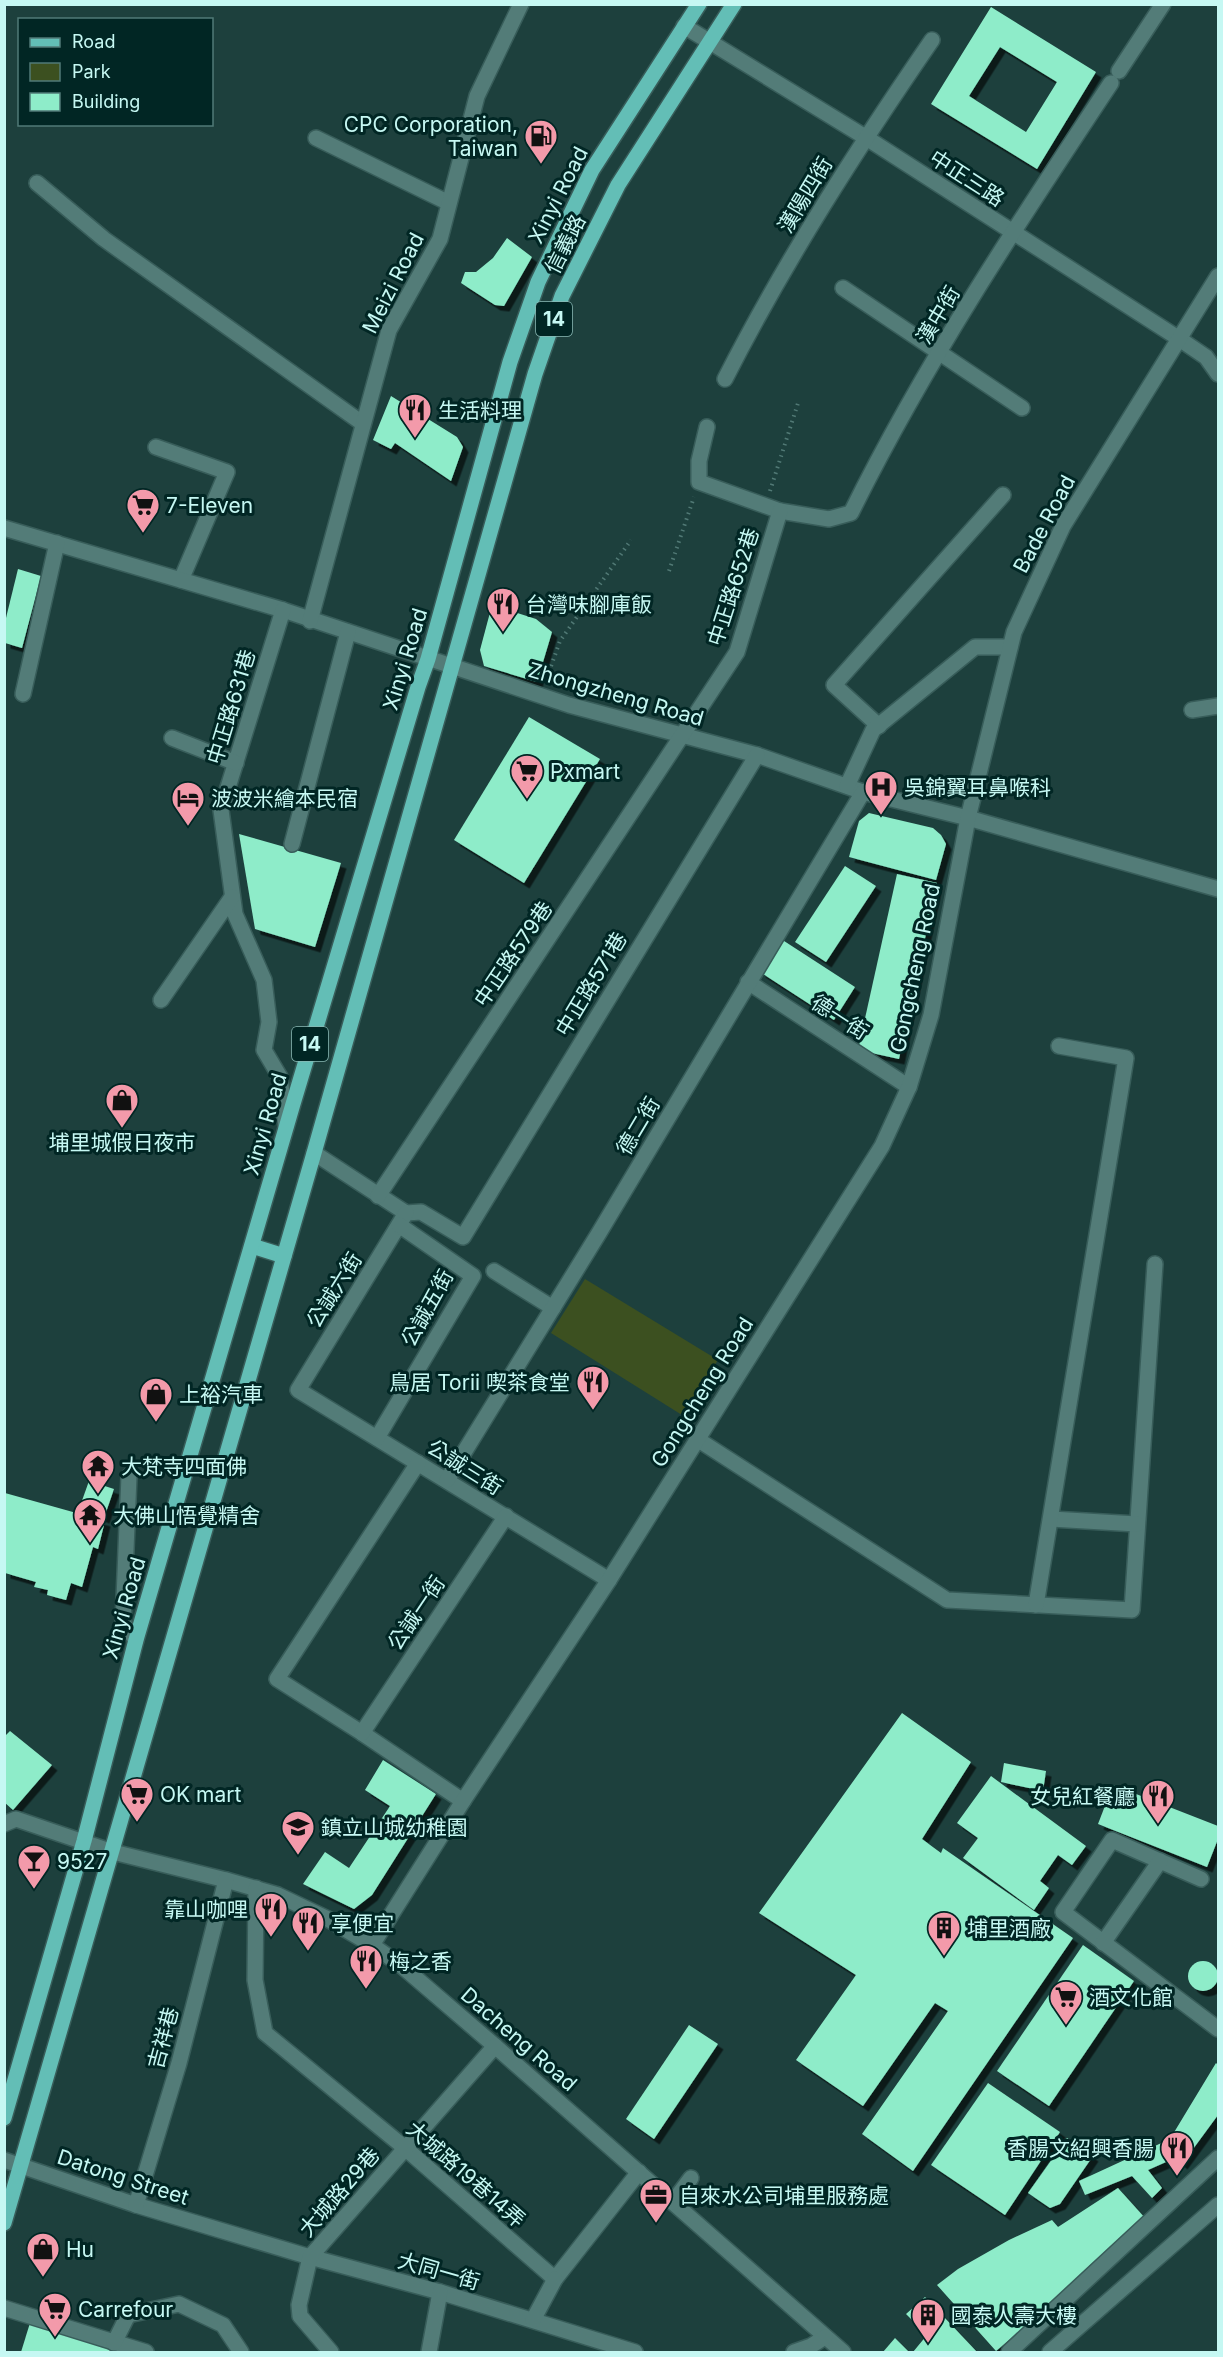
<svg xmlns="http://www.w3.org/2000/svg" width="1223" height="2357" viewBox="0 0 1223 2357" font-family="Inter,'Noto Sans TC',sans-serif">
<defs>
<filter id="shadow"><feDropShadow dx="5.5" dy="5.5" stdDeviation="0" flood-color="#0009"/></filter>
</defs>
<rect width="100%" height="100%" fill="#1d403d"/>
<polygon fill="#3c5020" points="585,1279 718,1360 682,1415 551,1333"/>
<g fill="#8eecc9" fill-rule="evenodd" filter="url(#shadow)">
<path d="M 991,7 L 1096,72 L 1037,169 L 931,104 ZM 1000,47 L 1057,82 L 1026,132 L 969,96 Z"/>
<polygon points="507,238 532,257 504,306 495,305 461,283 465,272 476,272 493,258"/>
<polygon points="391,396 457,437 463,447 451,481 395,443 391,449 373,440"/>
<polygon points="18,569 41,576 22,648 5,643 5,622"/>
<polygon points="492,605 536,619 552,632 537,682 484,666 480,650"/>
<polygon points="529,717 600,759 524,883 454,840"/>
<polygon points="869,813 933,828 941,835 946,844 936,880 849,857 859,821"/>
<polygon points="239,834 341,863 315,947 255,929"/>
<polygon points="845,866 876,886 826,962 795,942"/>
<polygon points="897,874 937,883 899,1059 858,1050"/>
<polygon points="781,939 855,987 834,1020 760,972"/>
<polygon points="89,1481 114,1489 104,1518 79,1509"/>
<polygon points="5,1493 105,1521 98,1549 93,1547 82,1587 71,1583 66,1600 47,1595 48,1590 34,1587 36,1582 5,1573"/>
<polygon points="902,1713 971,1762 922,1839 941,1853 943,1848 1073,1938 913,2171 862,2134 948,2011 935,2003 863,2106 796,2060 856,1975 759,1913"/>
<polygon points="10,1731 52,1765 13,1810 4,1802 4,1737"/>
<polygon points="383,1760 436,1794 372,1895 354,1909 303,1884 325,1852 349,1868 390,1806 365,1790"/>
<polygon points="1004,1763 1046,1771 1043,1791 1001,1782"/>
<polygon points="991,1776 1086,1846 1072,1865 1058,1855 1040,1881 1049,1888 1034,1910 963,1858 978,1838 957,1823"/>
<polygon points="1113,1785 1218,1826 1218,1839 1207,1867 1098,1824"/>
<polygon points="1083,1945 1134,1981 1049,2106 997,2071"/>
<circle cx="1203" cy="1976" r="15"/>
<polygon points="689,2025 718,2044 654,2139 626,2119"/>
<polygon points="1216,2063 1218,2065 1218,2115 1182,2164 1175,2158 1148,2170 1162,2188 1152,2198 1132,2176 1085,2195 1079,2181 1170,2139"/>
<polygon points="988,2083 1060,2132 1005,2215 931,2165"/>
<polygon points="1067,2138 1093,2156 1060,2204 1050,2208 1028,2193"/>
<polygon points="1118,2188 1145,2218 1089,2266 1092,2270 996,2351 937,2285 958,2269 1009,2240 1052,2220 1058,2227"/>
<polygon points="925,2297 977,2352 913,2352 927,2335 906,2314"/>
<polygon points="30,2323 136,2352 21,2352"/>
<polygon points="895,2338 909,2352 883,2352"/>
</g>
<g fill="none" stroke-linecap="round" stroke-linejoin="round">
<g stroke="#385d5a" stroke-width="18">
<g id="minor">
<polyline points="684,26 865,137 1178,338 1206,357 1218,374"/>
<polyline points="1119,71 1163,4"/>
<polyline points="316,138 449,203"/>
<polyline points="37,183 104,239 362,423"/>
<polyline points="843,288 1022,408"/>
<path d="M 725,379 C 785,261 857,149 932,40"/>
<path d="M 707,427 L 699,461 L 699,482 L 780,511 L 829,519 L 851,513 C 925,363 1018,223 1111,83"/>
<polyline points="156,447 227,472 181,580"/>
<polyline points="4,528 283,610 569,705 757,755 863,792 968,818 1218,889"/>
<polyline points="283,610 221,810 235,914 264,980 269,1022 264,1050 280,1077 286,1127"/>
<polyline points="310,621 389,330 440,239 477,96 521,4"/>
<polyline points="23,694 57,543"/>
<polyline points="1192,710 1218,706"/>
<polyline points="879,726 834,685 1003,495"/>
<polyline points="172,738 236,763"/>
<polyline points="847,786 873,730 975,647 1010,647"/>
<polyline points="292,844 348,632"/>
<polyline points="748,982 909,1087"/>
<polyline points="161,1000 232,897"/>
<polyline points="314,1153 406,1213 421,1212 463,1237 757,755"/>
<polyline points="378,1196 737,652 780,511"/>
<polyline points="406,1213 298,1390 609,1580"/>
<polyline points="494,1271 553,1308"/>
<polyline points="377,1438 473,1276 399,1225"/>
<polyline points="697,1439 947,1600 1132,1610 1155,1264"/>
<polyline points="418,1463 277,1679 362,1733 463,1801"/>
<polyline points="129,1476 123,1623 136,1640"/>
<polyline points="447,1480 599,1233 863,792"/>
<polyline points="1051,1519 1137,1524"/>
<polyline points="1036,1605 1126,1058 1059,1046"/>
<polyline points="362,1733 506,1516"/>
<polyline points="4,1824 16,1819 113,1852 226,1880 278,1895 326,1918 372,1945 403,1967 495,2046 843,2352"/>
<polyline points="1201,1879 1112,1840 1063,1912 1218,2029"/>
<polyline points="256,1888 255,1980 265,2033 405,2148 555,2279 639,2172"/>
<polyline points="1103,1943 1160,1861"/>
<polyline points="372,1945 463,1801 609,1580 882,1146 909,1087 931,1015 968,818 1014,632 1063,526 1218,276"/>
<polyline points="4,2160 136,2205 310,2257 440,2292 635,2352"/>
<polyline points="673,2202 691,2178"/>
<polyline points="136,2205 179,2063 226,1880"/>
<polyline points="4,2308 146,2352"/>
<polyline points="533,2320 555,2279"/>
<polyline points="114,2343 128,2315 179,2304 223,2325 241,2352"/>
<polyline points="331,2352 300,2316 299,2305 310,2257 495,2046"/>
<polyline points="429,2352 440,2292"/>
<polyline points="794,2352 811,2346 825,2337"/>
<polyline points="1009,2352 1218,2158"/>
<polyline points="1050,2352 1218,2205"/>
</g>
</g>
<g stroke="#385d5a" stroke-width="18">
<g id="major">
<polyline points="252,1246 284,1256"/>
<polyline points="4,2118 84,1841 136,1640 293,1104 418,687 428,659 510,362 538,282 592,170 699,4"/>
<polyline points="4,2223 314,1153 535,374 562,296 618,185 734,4"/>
</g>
</g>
<g stroke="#517975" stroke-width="4" stroke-dasharray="1.5 4.5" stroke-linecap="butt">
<polyline points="770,491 799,400"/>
<polyline points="669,571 694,497"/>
<polyline points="545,683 560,641 631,540"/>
</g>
<use href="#minor" stroke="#537c78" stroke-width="15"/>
<use href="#major" stroke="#63beb6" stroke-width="15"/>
</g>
<defs>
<g id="fuel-pin" transform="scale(1.725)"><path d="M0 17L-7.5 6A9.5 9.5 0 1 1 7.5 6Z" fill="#f39aaa" stroke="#012624"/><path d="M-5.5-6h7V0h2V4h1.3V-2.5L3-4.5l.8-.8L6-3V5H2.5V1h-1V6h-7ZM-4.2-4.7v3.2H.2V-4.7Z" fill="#111"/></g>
<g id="restaurant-pin" transform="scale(1.725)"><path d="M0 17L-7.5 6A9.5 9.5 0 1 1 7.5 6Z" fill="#f39aaa" stroke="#012624"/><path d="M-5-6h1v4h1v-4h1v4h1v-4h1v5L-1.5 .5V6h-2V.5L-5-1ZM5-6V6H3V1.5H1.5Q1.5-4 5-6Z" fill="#111"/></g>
<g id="supermarket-pin" transform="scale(1.725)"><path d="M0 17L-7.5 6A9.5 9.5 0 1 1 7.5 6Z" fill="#f39aaa" stroke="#012624"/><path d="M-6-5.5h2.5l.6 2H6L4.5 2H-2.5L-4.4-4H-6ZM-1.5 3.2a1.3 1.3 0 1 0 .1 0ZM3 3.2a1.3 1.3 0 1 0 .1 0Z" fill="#111"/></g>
<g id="hospital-pin" transform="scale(1.725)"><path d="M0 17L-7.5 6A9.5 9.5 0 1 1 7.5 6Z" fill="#f39aaa" stroke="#012624"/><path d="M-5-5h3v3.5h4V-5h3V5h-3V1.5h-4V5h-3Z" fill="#111"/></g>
<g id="hotel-pin" transform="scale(1.725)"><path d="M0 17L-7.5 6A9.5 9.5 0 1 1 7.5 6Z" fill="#f39aaa" stroke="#012624"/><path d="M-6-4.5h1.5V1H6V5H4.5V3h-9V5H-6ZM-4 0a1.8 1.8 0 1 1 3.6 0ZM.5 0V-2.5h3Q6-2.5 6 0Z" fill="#111"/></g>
<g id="shop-pin" transform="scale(1.725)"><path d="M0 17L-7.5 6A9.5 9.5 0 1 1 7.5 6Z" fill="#f39aaa" stroke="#012624"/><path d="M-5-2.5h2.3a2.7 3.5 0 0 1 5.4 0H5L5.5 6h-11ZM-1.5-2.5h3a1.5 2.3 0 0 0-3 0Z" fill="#111"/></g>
<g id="temple-pin" transform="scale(1.725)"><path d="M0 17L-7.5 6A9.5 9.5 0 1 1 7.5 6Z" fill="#f39aaa" stroke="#012624"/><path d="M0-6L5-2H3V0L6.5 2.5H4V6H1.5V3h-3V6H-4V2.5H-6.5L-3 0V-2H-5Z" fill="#111"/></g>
<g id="school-pin" transform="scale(1.725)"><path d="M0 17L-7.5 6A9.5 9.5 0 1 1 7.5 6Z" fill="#f39aaa" stroke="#012624"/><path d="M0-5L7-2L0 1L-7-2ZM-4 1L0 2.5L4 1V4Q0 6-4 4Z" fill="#111"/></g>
<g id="bar-pin" transform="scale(1.725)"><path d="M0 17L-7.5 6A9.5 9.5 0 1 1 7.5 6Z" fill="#f39aaa" stroke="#012624"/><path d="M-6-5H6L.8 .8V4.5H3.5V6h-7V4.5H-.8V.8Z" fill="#111"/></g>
<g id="building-pin" transform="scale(1.725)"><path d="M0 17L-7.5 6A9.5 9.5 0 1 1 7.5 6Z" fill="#f39aaa" stroke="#012624"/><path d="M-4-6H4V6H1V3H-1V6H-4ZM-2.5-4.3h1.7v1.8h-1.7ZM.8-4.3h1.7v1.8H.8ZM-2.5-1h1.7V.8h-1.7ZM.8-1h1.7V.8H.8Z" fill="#111"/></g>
<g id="office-pin" transform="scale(1.725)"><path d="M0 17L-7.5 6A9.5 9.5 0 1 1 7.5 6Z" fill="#f39aaa" stroke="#012624"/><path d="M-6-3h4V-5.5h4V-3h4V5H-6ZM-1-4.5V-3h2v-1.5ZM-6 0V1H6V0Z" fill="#111"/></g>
</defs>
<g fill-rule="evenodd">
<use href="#fuel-pin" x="541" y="136"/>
<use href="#restaurant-pin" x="415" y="410"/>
<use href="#supermarket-pin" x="143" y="505"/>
<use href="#restaurant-pin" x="503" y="604"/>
<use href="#supermarket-pin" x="527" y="771"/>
<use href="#hospital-pin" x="881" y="787"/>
<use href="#hotel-pin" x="188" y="798"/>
<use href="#shop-pin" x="122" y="1100"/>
<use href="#restaurant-pin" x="593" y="1382"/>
<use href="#shop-pin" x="156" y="1394"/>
<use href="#temple-pin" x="98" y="1466"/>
<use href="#temple-pin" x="90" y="1515"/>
<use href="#supermarket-pin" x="137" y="1794"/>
<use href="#restaurant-pin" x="1158" y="1796"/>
<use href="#school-pin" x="298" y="1827"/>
<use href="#bar-pin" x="34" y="1861"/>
<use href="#restaurant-pin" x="271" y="1909"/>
<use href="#restaurant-pin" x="308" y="1923"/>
<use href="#building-pin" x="944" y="1928"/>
<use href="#restaurant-pin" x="366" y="1961"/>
<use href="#supermarket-pin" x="1066" y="1997"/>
<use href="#restaurant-pin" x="1177" y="2148"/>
<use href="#office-pin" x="656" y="2195"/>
<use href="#shop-pin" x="43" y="2249"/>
<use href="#supermarket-pin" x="55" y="2309"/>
<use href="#building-pin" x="928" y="2315"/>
</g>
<g text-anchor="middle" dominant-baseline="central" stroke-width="6" stroke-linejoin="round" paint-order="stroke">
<g fill="#012624" stroke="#8bb9b5" stroke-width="1.5">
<rect x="536" y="302" width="36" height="34" rx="4.5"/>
<rect x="292" y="1027" width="36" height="34" rx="4.5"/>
</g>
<g font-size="20" font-weight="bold" fill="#c6f8f3">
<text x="554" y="319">14</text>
<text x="310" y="1044">14</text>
</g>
<g font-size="21" fill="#c6f8f3" stroke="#012624" text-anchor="start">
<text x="518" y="124" text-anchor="end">CPC Corporation,<tspan x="518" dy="24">Taiwan</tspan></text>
<text x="438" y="410">生活料理</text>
<text x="166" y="505">7-Eleven</text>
<text x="526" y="604">台灣味腳庫飯</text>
<text x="550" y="771">Pxmart</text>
<text x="904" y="787">吳錦翼耳鼻喉科</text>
<text x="211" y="798">波波米繪本民宿</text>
<text x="122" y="1142" text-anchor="middle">埔里城假日夜市</text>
<text x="570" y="1382" text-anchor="end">鳥居 Torii 喫茶食堂</text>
<text x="179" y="1394">上裕汽車</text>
<text x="121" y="1466">大梵寺四面佛</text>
<text x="113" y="1515">大佛山悟覺精舍</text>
<text x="160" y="1794">OK mart</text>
<text x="1135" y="1796" text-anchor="end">女兒紅餐廳</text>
<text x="321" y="1827">鎮立山城幼稚園</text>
<text x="57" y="1861">9527</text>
<text x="248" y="1909" text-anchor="end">靠山咖哩</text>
<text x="331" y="1923">享便宜</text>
<text x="967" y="1928">埔里酒廠</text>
<text x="389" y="1961">梅之香</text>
<text x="1089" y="1997">酒文化館</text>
<text x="1154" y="2148" text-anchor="end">香腸文紹興香腸</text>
<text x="679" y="2195">自來水公司埔里服務處</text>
<text x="66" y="2249">Hu</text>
<text x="78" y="2309">Carrefour</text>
<text x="951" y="2315">國泰人壽大樓</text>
</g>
<g font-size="21" fill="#c6f8f3" stroke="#012624">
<text transform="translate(967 178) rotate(33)">中正三路</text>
<text transform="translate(558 195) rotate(-63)">Xinyi Road</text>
<text transform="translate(805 195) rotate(-59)">漢陽四街</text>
<text transform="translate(565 244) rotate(-63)">信義路</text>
<text transform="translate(393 283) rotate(-63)">Meizi Road</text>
<text transform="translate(938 315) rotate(-59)">漢中街</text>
<text transform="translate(1044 524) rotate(-62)">Bade Road</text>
<text transform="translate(733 587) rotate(-72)">中正路652巷</text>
<text transform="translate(405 659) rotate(-73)">Xinyi Road</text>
<text transform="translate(616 694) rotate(16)">Zhongzheng Road</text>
<text transform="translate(231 707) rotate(-73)">中正路631巷</text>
<text transform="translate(513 954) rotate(-56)">中正路579巷</text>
<text transform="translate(915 968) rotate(-78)">Gongcheng Road</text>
<text transform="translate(591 984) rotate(-59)">中正路571巷</text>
<text transform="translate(840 1017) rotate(33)">德一街</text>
<text transform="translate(265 1124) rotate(-74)">Xinyi Road</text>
<text transform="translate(638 1126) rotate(-59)">德二街</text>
<text transform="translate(334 1290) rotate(-58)">公誠六街</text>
<text transform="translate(427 1308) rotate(-61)">公誠五街</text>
<text transform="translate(702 1392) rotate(-58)">Gongcheng Road</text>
<text transform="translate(465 1467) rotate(32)">公誠三街</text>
<text transform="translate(124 1608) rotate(-74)">Xinyi Road</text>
<text transform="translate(416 1613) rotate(-56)">公誠一街</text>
<text transform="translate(163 2038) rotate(-75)">吉祥巷</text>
<text transform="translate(519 2039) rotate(41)">Dacheng Road</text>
<text transform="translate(466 2174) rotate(41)">大城路19巷14弄</text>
<text transform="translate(123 2177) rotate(18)">Datong Street</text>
<text transform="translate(339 2192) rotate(-49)">大城路29巷</text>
<text transform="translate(439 2271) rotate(16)">大同一街</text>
</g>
</g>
<rect width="1223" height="2357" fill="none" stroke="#c6f8f3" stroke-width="12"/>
<rect x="18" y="18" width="195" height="108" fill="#012624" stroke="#507a77" stroke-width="1.5"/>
<rect x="30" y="38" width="30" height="9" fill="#63beb6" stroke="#507a77" stroke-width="1.5"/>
<text x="72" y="48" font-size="18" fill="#c6f8f3">Road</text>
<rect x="30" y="63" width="30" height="18" fill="#3c5020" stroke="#507a77" stroke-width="1.5"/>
<text x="72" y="78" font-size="18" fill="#c6f8f3">Park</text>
<rect x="30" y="93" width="30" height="18" fill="#8eecc9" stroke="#507a77" stroke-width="1.5"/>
<text x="72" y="108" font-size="18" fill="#c6f8f3">Building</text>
</svg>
